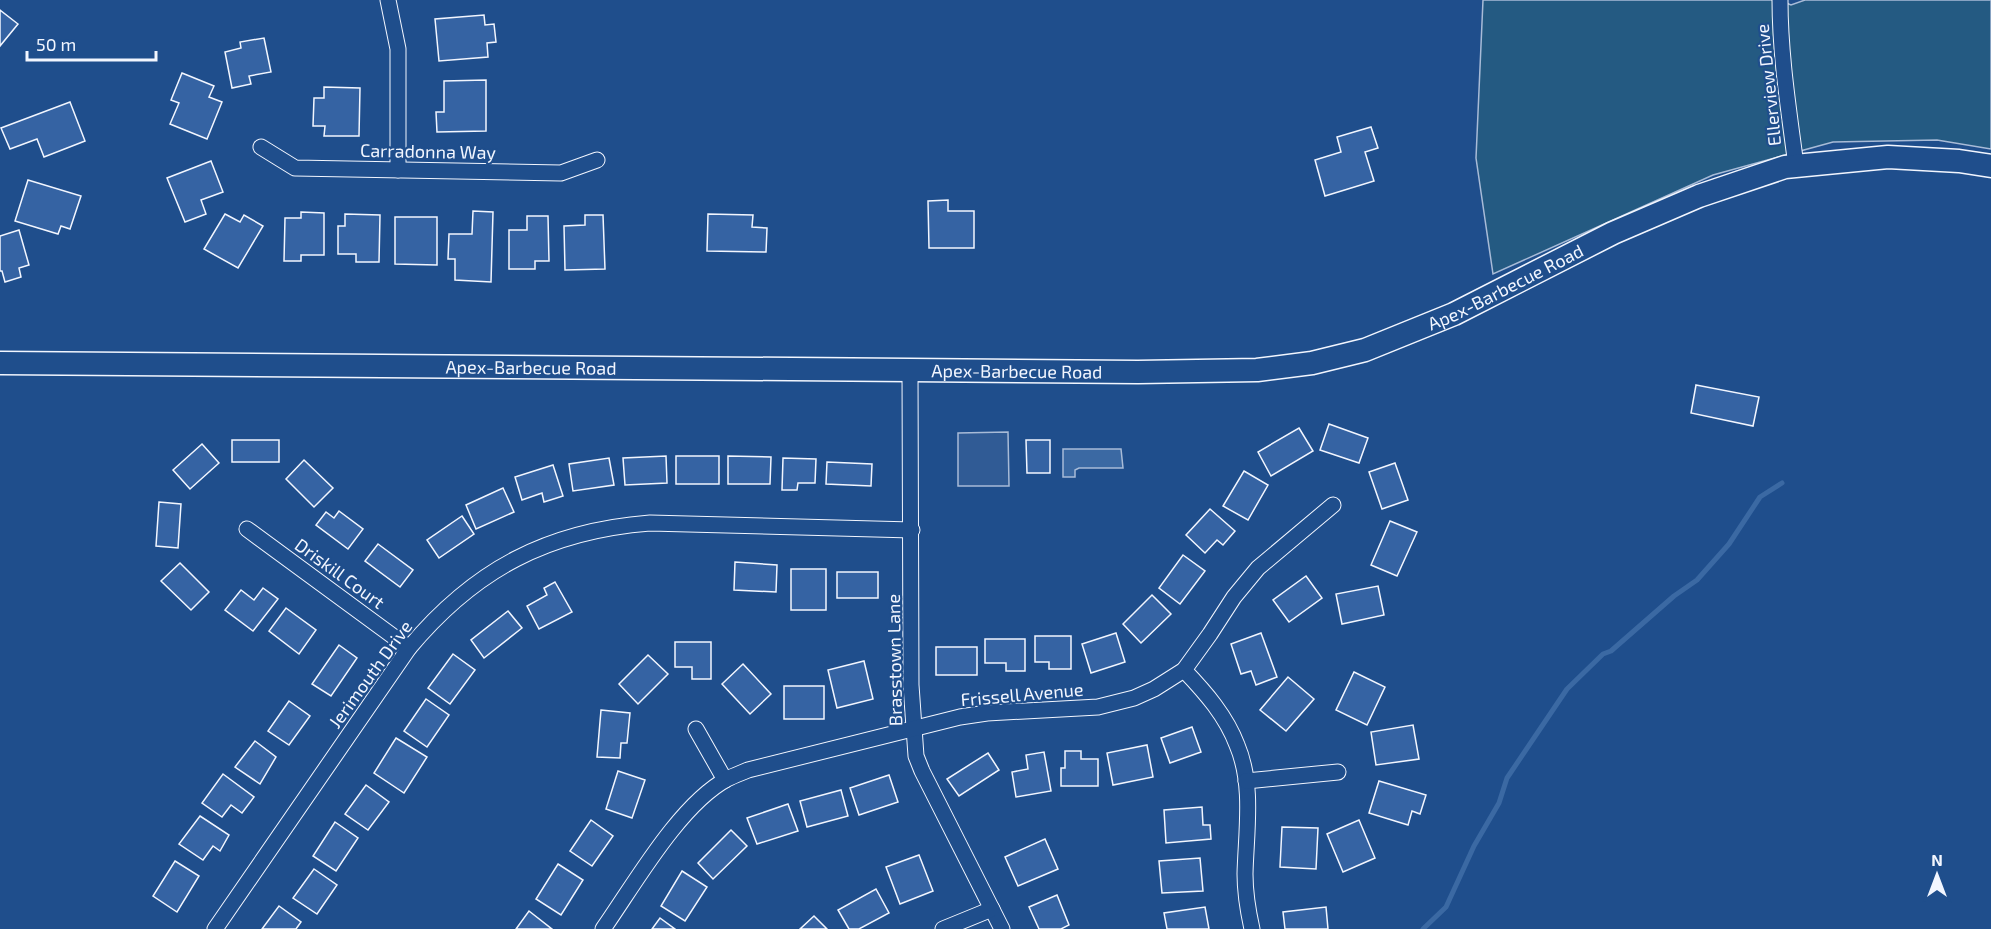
<svg xmlns="http://www.w3.org/2000/svg" width="1991" height="929" viewBox="0 0 1991 929" font-family="'Exo 2',sans-serif">
<rect width="100%" height="100%" fill="#1f4e8c"/>
<polygon fill="#245a82" stroke="#a8bbd7" stroke-width="1.5" points="1483,0 1779,0 1791,5 1805,0 1991,0 1991,149 1937,140 1833,142 1713,175 1493,274 1476,158"/>
<polygon fill="#305b95" stroke="#a8bbd7" stroke-width="1.5" points="1008,432 1009,486 958,486 958,433"/>
<polygon fill="#3b69a3" stroke="#a8bbd7" stroke-width="1.5" points="1063,449 1121,449 1123,468 1079,468 1075,470 1075,477 1063,477"/>
<g fill="none" stroke-linecap="round" stroke-linejoin="round">
<polyline stroke="#3b69a3" stroke-width="5" points="1423,929 1446,907 1474,846 1499,803 1507,778 1567,689 1603,654 1611,651 1674,596 1697,580 1729,544 1760,497 1782,483"/>
</g>
<g fill="#3563a3" stroke="#f2f6ff" stroke-width="1.5">
<polygon points="0,10 18,24 0,46"/>
<polygon points="484,15 485,25 494,24 496,42 487,43 488,57 439,61 435,19"/>
<polygon points="264,38 271,72 249,76 251,84 232,88 225,52 241,48 240,42"/>
<polygon points="182,73 214,86 209,97 222,102 207,139 170,124 179,103 171,100"/>
<polygon points="486,80 486,131 437,132 436,112 444,112 444,81"/>
<polygon points="324,87 360,88 359,136 324,136 325,126 313,126 314,98 324,98"/>
<polygon points="70,102 85,141 44,157 37,139 10,149 1,128"/>
<polygon points="1371,127 1378,148 1365,152 1374,181 1325,196 1315,160 1341,152 1337,137"/>
<polygon points="211,161 223,192 201,200 206,214 185,222 167,178"/>
<polygon points="28,180 81,196 70,229 61,226 58,234 15,221"/>
<polygon points="948,200 948,211 974,211 974,248 929,248 928,201"/>
<polygon points="473,211 493,212 491,282 455,280 455,259 448,259 449,234 472,234"/>
<polygon points="301,212 324,213 324,255 301,255 301,261 284,261 285,218 301,218"/>
<polygon points="225,214 240,222 244,215 263,226 238,268 204,249"/>
<polygon points="345,214 380,215 379,262 356,262 356,254 338,254 338,226 345,226"/>
<polygon points="708,214 753,215 752,227 767,228 766,252 707,251"/>
<polygon points="585,215 603,215 605,269 565,270 564,226 585,225"/>
<polygon points="527,216 548,216 549,261 535,261 535,269 509,269 509,230 527,230"/>
<polygon points="395,217 437,217 437,265 395,264"/>
<polygon points="19,230 29,265 19,268 21,277 5,282 2,271 0,271 0,236"/>
<polygon points="1696,385 1759,397 1753,426 1691,413"/>
<polygon points="1329,424 1368,438 1359,463 1320,450"/>
<polygon points="1299,428 1313,451 1271,476 1258,452"/>
<rect x="232" y="440" width="47" height="22"/>
<polygon points="1026,440 1050,440 1050,473 1027,473"/>
<polygon points="202,444 219,463 190,489 173,470"/>
<polygon points="666,456 667,483 625,485 623,458"/>
<rect x="676" y="456" width="43" height="28"/>
<polygon points="728,456 771,457 770,484 728,484"/>
<polygon points="609,458 614,485 573,491 569,464"/>
<polygon points="783,458 816,459 815,483 798,483 797,490 782,490"/>
<polygon points="304,460 333,488 314,507 286,479"/>
<polygon points="827,462 872,464 871,486 826,484"/>
<polygon points="1395,463 1408,500 1382,509 1369,472"/>
<polygon points="553,465 563,496 544,502 542,493 522,500 515,477"/>
<polygon points="1244,471 1268,485 1248,520 1223,506"/>
<polygon points="503,488 514,512 476,529 466,505"/>
<polygon points="159,502 181,504 178,548 156,546"/>
<polygon points="1210,509 1235,531 1223,545 1217,540 1205,553 1186,535"/>
<polygon points="339,511 363,529 348,549 316,525 326,512 334,518"/>
<polygon points="462,516 474,534 439,558 427,540"/>
<polygon points="1390,521 1417,532 1397,576 1371,565"/>
<polygon points="378,544 413,570 400,587 365,561"/>
<polygon points="1183,555 1205,571 1180,604 1159,588"/>
<polygon points="735,562 777,565 776,592 734,590"/>
<polygon points="180,563 209,592 191,610 161,581"/>
<rect x="791" y="569" width="35" height="41"/>
<rect x="837" y="572" width="41" height="26"/>
<polygon points="1306,576 1322,598 1289,622 1273,600"/>
<polygon points="555,582 572,612 539,629 527,606 547,595 544,588"/>
<polygon points="1378,586 1384,615 1342,624 1336,594"/>
<polygon points="263,588 278,599 253,631 225,610 241,590 254,600"/>
<polygon points="1152,595 1171,614 1141,643 1123,624"/>
<polygon points="286,608 316,630 299,654 269,631"/>
<polygon points="508,611 522,628 484,658 471,640"/>
<polygon points="1116,633 1125,662 1091,673 1082,644"/>
<polygon points="1261,633 1277,677 1256,685 1251,671 1241,674 1231,644"/>
<polygon points="1035,636 1071,636 1071,669 1049,669 1049,662 1035,662"/>
<polygon points="985,639 1025,639 1025,671 1006,671 1006,663 985,663"/>
<polygon points="675,642 711,642 711,679 692,679 692,667 675,667"/>
<polygon points="339,645 357,658 331,696 312,684"/>
<rect x="936" y="647" width="41" height="28"/>
<polygon points="453,654 475,670 450,704 428,688"/>
<polygon points="648,655 668,674 638,704 619,684"/>
<polygon points="864,661 873,699 837,708 828,670"/>
<polygon points="743,664 771,694 750,714 722,684"/>
<polygon points="1354,672 1385,687 1367,725 1336,710"/>
<polygon points="1288,677 1314,699 1286,731 1260,710"/>
<rect x="784" y="686" width="40" height="33"/>
<polygon points="426,699 449,715 427,747 404,731"/>
<polygon points="289,701 310,716 289,745 268,731"/>
<polygon points="601,710 630,713 627,743 621,743 620,758 597,757"/>
<polygon points="1413,725 1419,759 1376,765 1371,732"/>
<polygon points="1192,727 1201,752 1170,763 1161,738"/>
<polygon points="396,738 427,757 404,793 374,773"/>
<polygon points="255,741 276,757 260,784 235,767"/>
<polygon points="1147,745 1153,777 1113,785 1107,753"/>
<polygon points="1065,751 1081,751 1081,759 1098,759 1098,786 1061,786 1061,768 1065,768"/>
<polygon points="1044,752 1051,791 1016,797 1012,772 1028,769 1026,755"/>
<polygon points="988,753 999,770 959,796 947,779"/>
<polygon points="618,771 645,780 632,818 606,809"/>
<polygon points="223,774 254,797 242,813 231,805 222,817 202,803"/>
<polygon points="889,775 898,802 859,815 850,788"/>
<polygon points="1379,781 1426,795 1420,814 1412,811 1408,825 1369,813"/>
<polygon points="366,785 389,802 368,830 345,814"/>
<polygon points="841,790 848,816 807,827 800,801"/>
<polygon points="788,804 798,831 757,844 747,818"/>
<polygon points="1202,807 1203,825 1210,825 1211,839 1166,843 1164,810"/>
<polygon points="200,816 229,835 220,851 213,846 203,860 179,844"/>
<polygon points="591,820 613,836 592,866 570,851"/>
<polygon points="1359,820 1375,858 1343,872 1327,834"/>
<polygon points="335,822 358,838 336,871 313,856"/>
<polygon points="1282,827 1318,828 1316,869 1280,867"/>
<polygon points="731,830 747,846 713,879 698,863"/>
<polygon points="1045,839 1058,869 1018,886 1005,857"/>
<polygon points="919,855 933,891 900,904 886,867"/>
<polygon points="1200,858 1203,891 1162,893 1159,861"/>
<polygon points="175,861 199,876 177,912 153,896"/>
<polygon points="558,864 583,880 561,915 536,899"/>
<polygon points="314,869 337,885 317,914 293,898"/>
<polygon points="682,871 707,887 685,921 661,906"/>
<polygon points="876,889 889,913 859,929 849,929 838,910"/>
<polygon points="1057,895 1069,925 1061,929 1039,929 1029,907"/>
<polygon points="279,906 301,922 296,929 262,929"/>
<polygon points="1205,907 1209,929 1167,929 1164,913"/>
<polygon points="1326,907 1328,929 1285,929 1283,912"/>
<polygon points="529,911 552,929 516,929"/>
<polygon points="814,916 827,929 800,929"/>
<polygon points="660,918 675,929 652,929"/>
</g>
<g fill="none" stroke-linecap="round" stroke-linejoin="round">
<g stroke="#f2f6ff" stroke-width="17">
<g id="street">
<polyline points="388,0 398,49 398,170"/>
<path d="M 1780,0 C 1780,56 1789,111 1796,166"/>
<polyline points="261,147 295,168 561,173 597,160"/>
<polyline points="910,370 911,685 916,756 922,771 1002,929"/>
<polyline points="247,529 409,648"/>
<path d="M 1184,670 C 1206,693 1226,716 1237,745 C 1254,785 1246,832 1245,874 C 1245,893 1248,911 1252,929"/>
<polyline points="696,729 725,780"/>
<polyline points="1246,781 1338,772"/>
<path d="M 215,929 L 409,648 C 475,569 548,531 650,523 L 912,530"/>
<path d="M 603,929 C 634,885 679,805 727,779 C 733,776 741,773 748,770 L 960,717 L 987,713 L 1098,707 L 1134,698 L 1154,689 L 1184,670 L 1210,634 L 1234,597 L 1258,568 L 1333,505"/>
<polyline points="943,929 992,909"/>
</g>
</g>
<g stroke="#f2f6ff" stroke-width="25">
<g id="secondary">
<path id="s1" d="M 0,363 L 910,370 L 1138,372 L 1257,370 L 1312,363 L 1365,350 L 1454,314 L 1613,233 L 1699,196 L 1785,167 L 1888,157 L 1959,161 L 1991,166"/>
</g>
</g>
<use href="#street" stroke="#1f4e8c" stroke-width="15"/>
<use href="#secondary" stroke="#1f4e8c" stroke-width="22"/>
</g>
<g text-anchor="middle" dominant-baseline="central" stroke-width="4.5" stroke-linejoin="round" paint-order="stroke">
<g font-size="18" fill="#f2f6ff" stroke="#1f4e8c">
<text transform="translate(1768 85) rotate(-96)">Ellerview Drive</text>
<text transform="translate(428 151) rotate(1)">Carradonna Way</text>
<text stroke="none"><textPath href="#s1" startOffset="1521">Apex-Barbecue Road</textPath></text>
<text stroke="none"><textPath href="#s1" startOffset="531">Apex-Barbecue Road</textPath></text>
<text stroke="none"><textPath href="#s1" startOffset="1017">Apex-Barbecue Road</textPath></text>
<text transform="translate(340 573) rotate(36)">Driskill Court</text>
<text transform="translate(894 660) rotate(-91)">Brasstown Lane</text>
<text transform="translate(370 674) rotate(-54)">Jerimouth Drive</text>
<text transform="translate(1022 694) rotate(-5)">Frissell Avenue</text>
</g>
</g>
<g transform="translate(1937 875)" stroke="#1f4e8c" stroke-width="4.5" paint-order="stroke">
<path d="M0-4.5L10 22L0 15L-10 22Z" fill="#f2f6ff"/>
<text y="-9" font-size="16" font-weight="bold" text-anchor="middle" fill="#f2f6ff">N</text>
</g>
<path d="M27 51v9h129v-9" fill="none" stroke="#f2f6ff" stroke-width="3"/>
<text x="36" y="51" font-size="18" fill="#f2f6ff" stroke="#1f4e8c" stroke-width="4.5" paint-order="stroke">50 m</text>
</svg>
